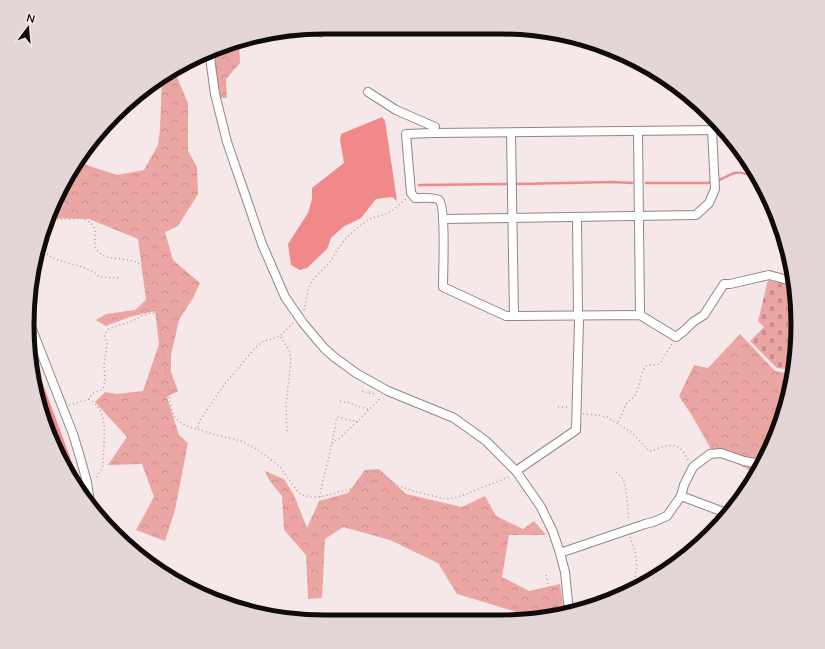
<svg xmlns="http://www.w3.org/2000/svg" width="825" height="649" viewBox="0 0 825 649" font-family="Mulish,sans-serif">
<defs>
<pattern id="forest-crowns" width="20" height="18" patternUnits="userSpaceOnUse"><rect width="20" height="18" fill="#eba6a4"/><path d="M2 6a3 3 0 1 1 6 0M12 15a3 3 0 1 1 6 0" fill="none" stroke="#c88e8c"/></pattern>
<pattern id="cemetery-stones" width="16" height="16" patternUnits="userSpaceOnUse"><rect width="16" height="16" fill="#eba6a4"/><path d="M2 7V4a2 2 0 0 1 4 0v3zM10 15v-3a2 2 0 0 1 4 0v3z" fill="#c88e8c"/></pattern>
</defs>
<rect width="100%" height="100%" fill="#f6e8e8"/>
<g fill="url(#forest-crowns)">
<polygon points="324,27 338,27 321,38 306,31 302,30"/>
<polygon points="268,34 253,42 239,41 240,63 226,79 227,98 221,98 216,73 215,51 247,37"/>
<polygon points="176,75 188,103 188,151 197,167 198,194 178,226 165,232 173,260 200,283 193,298 179,320 171,355 171,372 178,391 167,397 179,435 188,443 175,510 165,541 136,530 154,497 142,464 108,465 127,437 95,402 105,392 117,394 143,391 159,344 155,311 130,317 106,326 96,320 106,314 135,310 146,300 138,239 89,219 50,218 67,176 77,162 117,175 144,170 158,145 160,129 162,78"/>
<polygon points="740,334 775,371 792,374 788,401 767,456 757,472 749,470 711,449 691,414 679,396 694,365 708,368"/>
<polygon points="379,469 406,494 462,507 485,496 496,516 523,529 534,521 546,535 509,535 502,577 529,591 560,584 563,605 530,616 457,594 438,563 390,540 343,527 325,539 322,598 308,599 306,555 284,530 282,496 269,480 265,471 284,479 294,495 307,528 319,501 348,493 365,470"/>
</g>
<polygon fill="url(#cemetery-stones)" points="768,280 795,287 796,294 794,298 796,299 797,344 793,370 777,368 750,341 764,327 758,321"/>
<g fill="#f08989">
<polygon points="382,117 385,121 397,201 392,197 376,199 361,218 343,227 331,238 327,249 307,268 300,270 291,265 288,244 308,213 312,199 312,188 344,163 340,140 341,134"/>
<polygon points="30,349 77,476 80,490 67,473 37,402"/>
</g>
<g fill="none" stroke-linecap="round" stroke-linejoin="round">
<g stroke="#f08989" stroke-width="2.5">
<path d="M 719,180 C 724,178 729,175 734,173 C 742,171 752,176 759,179"/>
<polyline points="646,183 708,183 712,181"/>
<polyline points="517,184 613,182 632,183"/>
<polyline points="419,185 508,184"/>
</g>
<g stroke="#928685" stroke-width="10">
<g id="minor">
<polyline points="210,53 211,65 215,94 227,142 262,244 285,297 303,323 324,348 334,357 356,373 388,391 454,418 486,441 516,471 541,507 553,532 560,553 565,572 569,612"/>
<polyline points="368,92 396,110 435,127 433,133"/>
<path d="M 721,130 L 433,133 L 406,134 L 411,193 L 415,198 C 420,198 436,197 439,200 C 446,206 443,274 443,287 L 506,316 L 514,316 L 640,315 L 676,337 L 685,330 L 693,322 L 704,315 L 724,284 L 730,284 L 769,275 L 795,282"/>
<polyline points="638,131 640,315"/>
<polyline points="511,133 514,316"/>
<polyline points="443,219 696,215 709,203 715,189 712,130"/>
<polyline points="28,319 73,434 80,457 87,482 90,504"/>
<polyline points="516,471 576,430 579,320 578,316 577,217"/>
<polyline points="681,496 684,485 693,467 710,454 721,453 744,461 760,464 762,465"/>
<polyline points="560,553 645,524 653,522 667,516 681,496 729,514"/>
<polyline points="190,588 201,594"/>
</g>
</g>
<g stroke="#aa9f9f" stroke-width="1.5" stroke-dasharray="1 3" stroke-linecap="butt">
<path d="M 49,219 C 56,219 63,219 71,219 C 74,219 77,218 80,218 C 87,219 94,224 95,231 C 96,240 92,248 101,254 C 114,263 143,253 148,277 C 149,281 147,285 148,289 C 149,294 152,296 154,300 C 155,304 154,309 154,313"/>
<polyline points="37,247 51,257 57,260 83,267 95,273 99,277 121,278"/>
<path d="M 304,310 C 307,302 306,291 311,283 C 315,276 323,270 329,263 C 334,257 336,250 341,245 C 348,235 359,226 368,220 C 373,217 378,217 383,215 C 392,212 399,205 406,199"/>
<path d="M 293,323 L 280,336 L 262,342 L 255,348 L 224,385 L 215,398 L 200,420 L 197,429 L 213,434 L 241,441 L 258,450 L 274,462 L 281,468 L 298,492 L 303,495 L 311,497 L 320,497 L 359,487 C 370,482 366,480 372,472 L 376,471 L 399,486 L 413,491 L 446,499 L 461,496 L 511,476"/>
<polyline points="281,337 289,350 291,359 286,405 287,432"/>
<polyline points="362,391 369,393 371,390"/>
<polyline points="369,393 377,394"/>
<path d="M 89,399 C 94,402 99,407 101,413 C 107,425 103,451 103,465 L 102,469 L 95,479"/>
<polyline points="340,401 350,403 369,410"/>
<path d="M 69,405 L 89,399 L 92,394 L 103,389 L 105,380 L 104,367 L 107,344 L 105,336 L 107,330 C 114,326 122,325 129,322 C 138,319 145,313 154,313 L 157,315 L 159,319 C 162,344 165,369 169,394 C 170,401 171,411 175,417 C 180,424 189,427 197,429"/>
<polyline points="558,407 570,407"/>
<path d="M 583,414 L 597,415 L 607,417 L 631,432 L 636,437 L 649,451 L 652,451 C 659,448 670,443 678,447 C 683,450 686,457 689,461"/>
<polyline points="358,422 337,417 332,443 340,438 382,397"/>
<polyline points="618,422 623,412 626,404 635,396 637,392 643,370 646,366 649,365 655,365 659,364 661,362 668,350 672,344"/>
<path d="M 616,472 C 619,474 621,476 623,479 C 628,491 627,509 629,521"/>
<polyline points="320,497 320,494 332,443"/>
<polyline points="630,537 635,552 637,566 632,590"/>
<polyline points="546,575 548,584 557,601 559,614"/>
</g>
<use href="#minor" stroke="#fff" stroke-width="8"/>
</g>
<path d="M0 0H825V649H0ZM324 34H501A290 290 0 0 1 791 324V325A290 290 0 0 1 501 615H324A290 290 0 0 1 34 325V324A290 290 0 0 1 324 34Z" fill="#e4d6d6" fill-rule="evenodd"/>
<path fill="none" stroke="#110c0c" stroke-width="5" d="M324 34H501A290 290 0 0 1 791 324V325A290 290 0 0 1 501 615H324A290 290 0 0 1 34 325V324A290 290 0 0 1 324 34Z"/>
<g transform="translate(28 28) rotate(16)" stroke="#f6e8e8" stroke-width="3" paint-order="stroke">
<path d="M0-3L7 15L0 10L-7 15Z" fill="#110c0c"/>
<text y="-6" font-size="11" font-weight="bold" text-anchor="middle" fill="#110c0c">N</text>
</g>
</svg>
